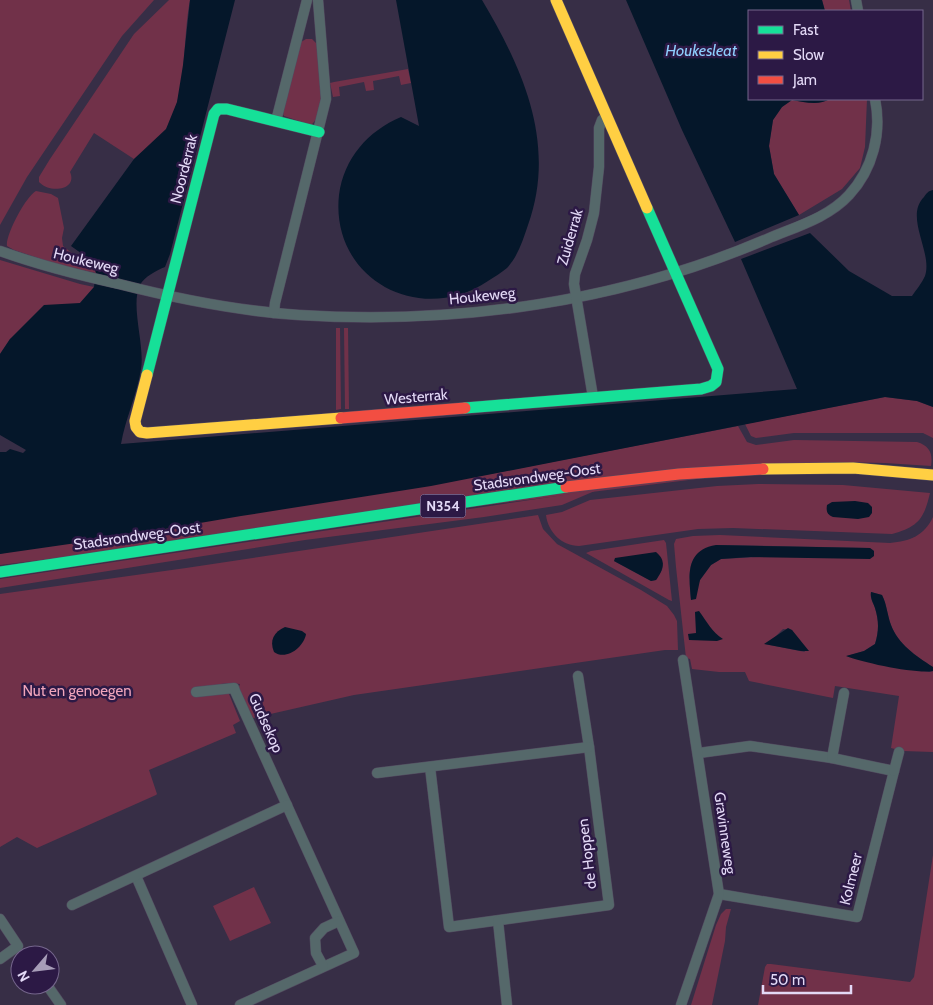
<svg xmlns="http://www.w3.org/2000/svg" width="933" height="1005" viewBox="0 0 933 1005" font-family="Cabin,sans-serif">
<rect width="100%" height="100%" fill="#372e46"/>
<g fill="#713149" fill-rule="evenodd">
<polygon points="0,0 154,0 122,36 27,177 0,225"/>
<path d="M 169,0 L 190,0 C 182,41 188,90 167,128 C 161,138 143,151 134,159 L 94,133 L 70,172 C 78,190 50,194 39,182 L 39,177 L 50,159 L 134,34 Z"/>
<polygon points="822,0 849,0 851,11 825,11"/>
<path d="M 306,39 L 312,39 L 317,44 C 319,62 328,113 311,125 L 284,116 L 283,114 L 301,42 Z"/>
<polygon points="408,69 411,83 401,85 399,76 373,81 374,90 366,91 364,82 339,87 340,96 333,97 330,83 334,82"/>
<path d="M 830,99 L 867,99 L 865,147 L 860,168 L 842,189 L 799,215 L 774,174 L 769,146 L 773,120 L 782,107 L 792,100 C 805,102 818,106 830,99 Z"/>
<path d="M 36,191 L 51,194 L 58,198 L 64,228 L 62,238 L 63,246 L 78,258 L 81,253 L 92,261 L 96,273 L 59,265 L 14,250 L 7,246 C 5,236 26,196 36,191 Z"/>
<polygon points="0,260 80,284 94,287 80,303 10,339 0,354"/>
<polygon points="336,328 340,328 341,409 336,410"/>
<polygon points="344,328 348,328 349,409 345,409"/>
<polygon points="885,397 917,401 933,407 933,438 923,433 794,433 756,438 751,436 745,424"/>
<path d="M 738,426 L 747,442 L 756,445 L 794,440 L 917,442 C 930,446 933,454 931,466 L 885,463 L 835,462 L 0,565 L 0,554 L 12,551 L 0,524 L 490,474 Z"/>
<path d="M 758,484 L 843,485 L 930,493 C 924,519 918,527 892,534 L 733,528 L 698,529 L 579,546 C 562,546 548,532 546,515 L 562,512 L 590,500 L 717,486 Z"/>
<polygon points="597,490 562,505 484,517 305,540 0,588 0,579"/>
<polygon points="538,515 543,529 557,544 641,590 667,606 674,615 677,621 678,650 665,650 354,695 253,718 238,689 240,684 229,683 221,684 224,694 229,694 240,721 233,725 236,733 149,770 157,794 156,795 37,848 17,837 0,847 0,594 186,568"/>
<path d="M 933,517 L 933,667 C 916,656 898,644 891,625 C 887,614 887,605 882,595 L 871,592 C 870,599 873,602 875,608 C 879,621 879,631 875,644 L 864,651 L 847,656 L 929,672 L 933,671 L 933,752 L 903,751 L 891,748 L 899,696 L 835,686 L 833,698 L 749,681 L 745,672 L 719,672 L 692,669 L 690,659 L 686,658 L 676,567 L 674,544 L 676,539 L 693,536 L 720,535 L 890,543 C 910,541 924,536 933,517 ZM 722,545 L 870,548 L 874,551 L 721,559 L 711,565 L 700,580 L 691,600 C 688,570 686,549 722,545 ZM 783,629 L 792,630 L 805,652 L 765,644 L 775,637 Z"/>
<path d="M 664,540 L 666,543 L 672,601 L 669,600 L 586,553 L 591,551 ZM 614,561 L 663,563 L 662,570 L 656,580 L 651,581 Z"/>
<polygon points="933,855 933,1005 758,1005 765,967 767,964 771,964 910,982 914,977"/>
<polygon points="254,887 271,923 230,941 213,906"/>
<polygon points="726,909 731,909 726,927 725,941 712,1005 691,1005 716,925 721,914"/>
</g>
<g fill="#05172a">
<path d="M 190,0 L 235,0 L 170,254 L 165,267 C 157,270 144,277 140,285 C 130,305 145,345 141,369 C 137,395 125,419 121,444 L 797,389 L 741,259 L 810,233 L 849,271 L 892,296 L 912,296 C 916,290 922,283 925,276 C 933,252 904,217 924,197 C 927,193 928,191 933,190 L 933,407 L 917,401 L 885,397 L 431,486 L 241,516 L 118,537 L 0,554 L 0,452 L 6,452 L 10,449 L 23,453 L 26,450 L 0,435 L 0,354 L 10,339 L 44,305 L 80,303 L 94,287 L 96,273 L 92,261 L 71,246 L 134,159 L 166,129 L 177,102 L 183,65 Z"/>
<path d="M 396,0 L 482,0 C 523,69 557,144 528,225 C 523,240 518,256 507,268 C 501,273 494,277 488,281 C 420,327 330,279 339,195 C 344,158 368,131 401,117 L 419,126 Z"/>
<path d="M 626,0 L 822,0 L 825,11 L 749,11 L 749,99 L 830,99 C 818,106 805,102 792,100 L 782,107 L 773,120 L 769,146 L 774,174 L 799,215 L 735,242 L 682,130 Z"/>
<path d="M 855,501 L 868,503 L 872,507 L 872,513 L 869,517 L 858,519 L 833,517 C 827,515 826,511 827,505 L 832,502 Z"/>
<path d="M 716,545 L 870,548 L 874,551 L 874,556 L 870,559 L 750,557 L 721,559 L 711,565 L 700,580 L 696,599 L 691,600 C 689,576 685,550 716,545 Z"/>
<path d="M 656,552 C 667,561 663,570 656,580 L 651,581 L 614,561 L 615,558 Z"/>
<path d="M 871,592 L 882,595 C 887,605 887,614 891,625 C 898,644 916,656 933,667 L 933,671 C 916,674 864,663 846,656 L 864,651 L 875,644 C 879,631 879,621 875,608 C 873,602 870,598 871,592 Z"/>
<path d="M 699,611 C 707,622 712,632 723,639 L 717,641 L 689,640 L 688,634 L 696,633 L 695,612 Z"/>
<path d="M 285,627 L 302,631 L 306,634 C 304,647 286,661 274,652 C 269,640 274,632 285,627 Z"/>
<polygon points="788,628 792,630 809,651 801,651 764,644"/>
</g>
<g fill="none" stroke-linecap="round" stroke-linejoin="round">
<g stroke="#534b60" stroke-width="11">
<g id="street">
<polyline points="856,0 858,11"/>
<polyline points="276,121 307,0"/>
<path d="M 0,251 C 39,265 78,275 119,284 C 178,299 238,311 299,315 C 458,325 620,302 767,239 C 795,227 828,218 849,195 C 873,169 882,133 875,99"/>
<polyline points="274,313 275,303 326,99 318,0"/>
<polyline points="593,397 574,284 575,274 587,240 594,213 599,167 599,128 602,120 607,117"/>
<polyline points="196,692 234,688 235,691 354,953 240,1005"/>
<polyline points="699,753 750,746 832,758 894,771 857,917 719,894"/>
<polyline points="832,758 844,693"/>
<polyline points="430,767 449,927 609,905 589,747 578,676"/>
<polyline points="894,771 899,752"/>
<polyline points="377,773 589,747"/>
<polyline points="136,876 192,1005"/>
<polyline points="72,905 287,805"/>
<polyline points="0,919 18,946 0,959"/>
<polyline points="498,921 507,1005"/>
<polyline points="323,966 316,953 315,938 324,928 339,921"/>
<polyline points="47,985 61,1005"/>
<polyline points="681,1005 719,894 683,660"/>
</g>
</g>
<g stroke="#534b60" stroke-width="12">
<g id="fast">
<polyline points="147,375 214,114 218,109 227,109 319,132"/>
<polyline points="465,408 701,389 711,386 716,382 718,369 647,208"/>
<polyline points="0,572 566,487"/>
</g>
</g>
<g stroke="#534b60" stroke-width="12">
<g id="slow">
<polyline points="556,0 647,208"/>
<polyline points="147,375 135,421 136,427 140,432 147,433 341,418"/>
<polyline points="763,469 853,468 933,475"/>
</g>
</g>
<g stroke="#534b60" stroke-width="12">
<g id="jam">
<polyline points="341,418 465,408"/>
<polyline points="566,487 679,474 763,469"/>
</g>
</g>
<use href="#street" stroke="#55686a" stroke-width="10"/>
<use href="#fast" stroke="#16e098" stroke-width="11"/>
<use href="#slow" stroke="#ffcf43" stroke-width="11"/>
<use href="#jam" stroke="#f24e42" stroke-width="11"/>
</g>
<g text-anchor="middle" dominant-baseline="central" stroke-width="5" stroke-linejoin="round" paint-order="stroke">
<rect fill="#2c1945" stroke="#ac9fc1" stroke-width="1" x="420.5" y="494.5" width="45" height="23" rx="4"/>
<g font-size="14" font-weight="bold" fill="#e3d9f6">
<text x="443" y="506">N354</text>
</g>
<g font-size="15" fill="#e3d9f6" stroke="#2c1945">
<text transform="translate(184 169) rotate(-76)">Noorderrak</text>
<text transform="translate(570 237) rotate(-74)">Zuiderrak</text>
<text transform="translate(86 261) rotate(14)">Houkeweg</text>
<text transform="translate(482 296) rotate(-6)">Houkeweg</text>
<text transform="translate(416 397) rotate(-5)">Westerrak</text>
<text transform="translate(537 477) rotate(-8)">Stadsrondweg-Oost</text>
<text transform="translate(137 536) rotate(-8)">Stadsrondweg-Oost</text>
<text transform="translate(266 723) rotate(66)">Gudsekop</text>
<text transform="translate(725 833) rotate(82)">Gravinneweg</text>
<text transform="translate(587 854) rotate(-97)">de Hoppen</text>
<text transform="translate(851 879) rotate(-76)">Kolmeer</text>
</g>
<g font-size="15" fill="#f1a5bb" stroke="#2c1945">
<text x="77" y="691">Nut en genoegen</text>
</g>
<g font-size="16" font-style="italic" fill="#8ecefd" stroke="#2c1945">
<text x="701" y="50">Houkesleat</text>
</g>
</g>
<rect x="748" y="10" width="175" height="90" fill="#2c1945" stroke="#75668c"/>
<rect x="758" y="26" width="25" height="8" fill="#16e098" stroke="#75668c"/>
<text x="793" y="35" font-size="15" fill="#e3d9f6">Fast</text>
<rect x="758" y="51" width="25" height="8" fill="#ffcf43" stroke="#75668c"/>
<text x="793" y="60" font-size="15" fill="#e3d9f6">Slow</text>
<rect x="758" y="76" width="25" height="8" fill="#f24e42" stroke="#75668c"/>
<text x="793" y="85" font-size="15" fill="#e3d9f6">Jam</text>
<g transform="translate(35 970) rotate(242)"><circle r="24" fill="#2c1945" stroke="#75668c"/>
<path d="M0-4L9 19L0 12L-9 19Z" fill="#a79db8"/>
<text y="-8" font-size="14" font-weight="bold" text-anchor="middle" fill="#e3d9f6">N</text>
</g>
<path d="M763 985v8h88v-8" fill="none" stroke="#e3d9f6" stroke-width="2.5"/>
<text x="770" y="985" font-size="15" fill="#e3d9f6" stroke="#2c1945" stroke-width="4" paint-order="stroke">50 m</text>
</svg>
